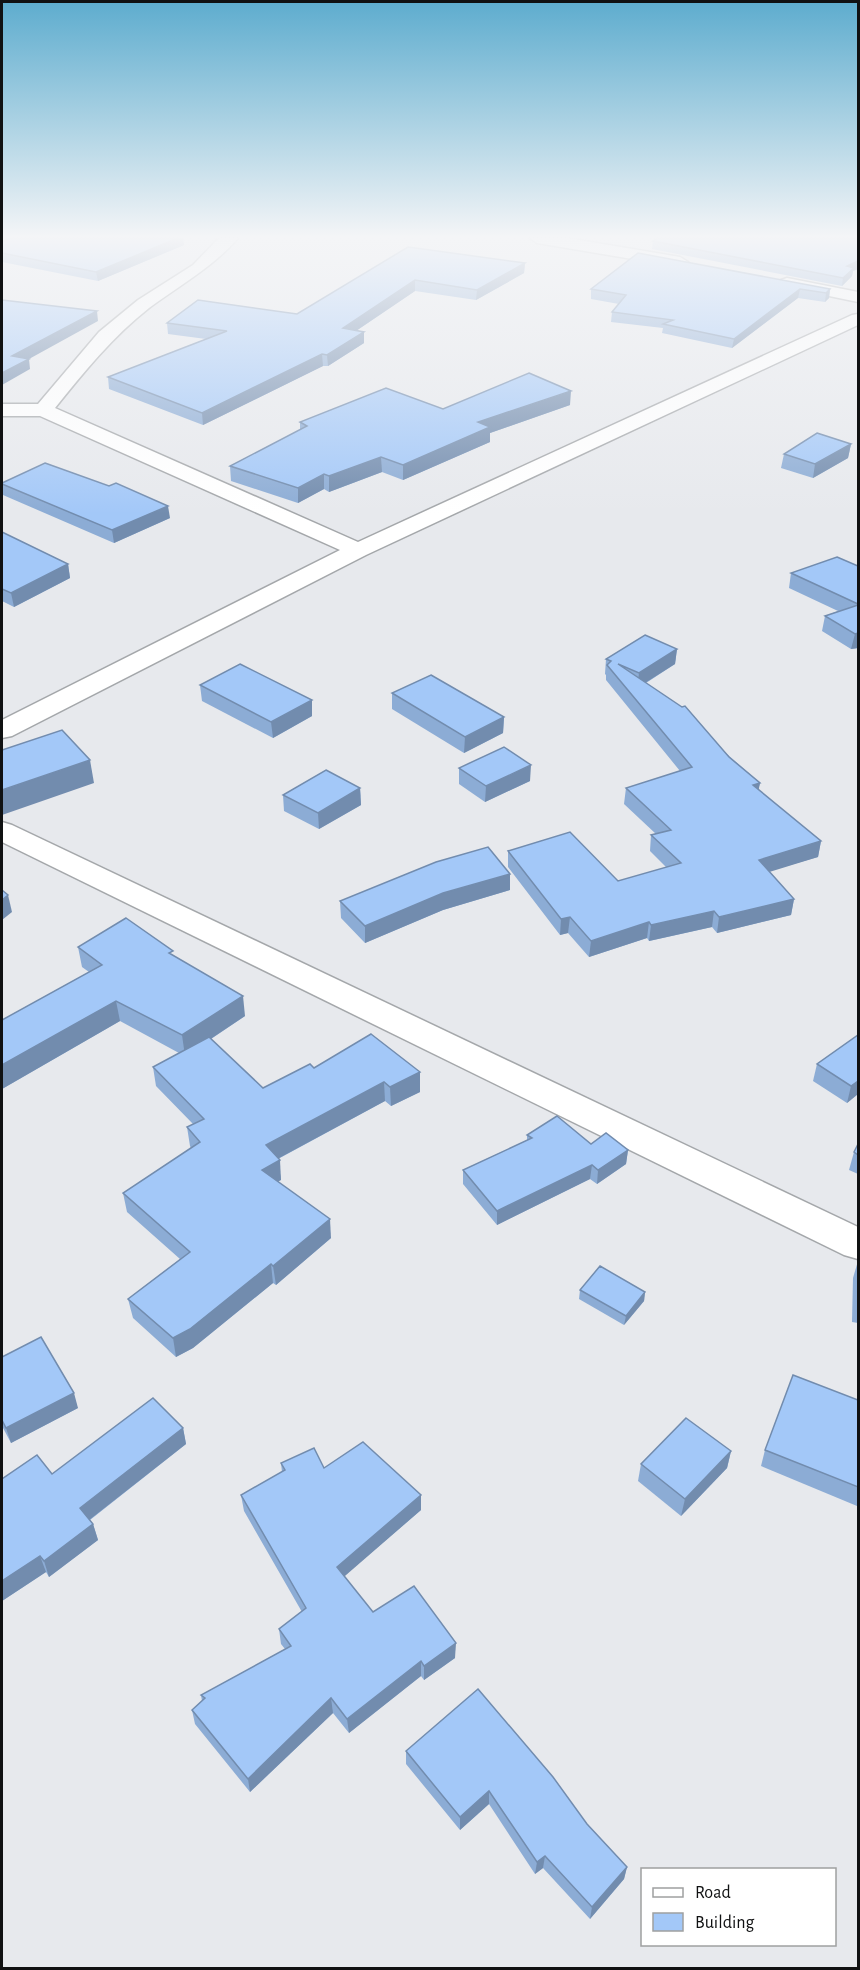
<svg xmlns="http://www.w3.org/2000/svg" width="860" height="1970" viewBox="0 0 860 1970" font-family="'Alegreya Sans',sans-serif">
<rect width="100%" height="100%" fill="#e7e9ed"/>
<g fill="none" stroke-linecap="round" stroke-linejoin="round">
<g stroke="#a4a7aa" stroke-width="3">
<g id="street">
<path d="M 219,238 L 238,238 C 212,268 180,285 149,308 C 112,337 84,372 55,408 L 358,542 L 852,315 L 858,314 L 858,325 L 366,555 L 12,736 L 2,738 L 2,720 L 340,550 L 40,416 L 2,416 L 2,404 L 38,404 L 99,332 L 138,300 L 193,265 Z"/>
<polygon points="530,238 567,238 680,257 688,262 680,267 537,243"/>
<polygon points="787,278 858,292 858,302 781,286 779,283 781,280"/>
<polygon points="2,822 12,825 858,1227 858,1259 844,1255 2,842"/>
</g>
</g>
<use href="#street" fill="#fff" fill-rule="evenodd"/>
</g>
<g fill="#8cacd5">
<polygon points="10,238 183,238 184,245 98,281 2,262 2,242"/>
<polygon points="858,238 858,269 853,271 852,276 842,286 652,249 653,241"/>
<polygon points="408,247 525,263 524,273 476,300 415,291 356,331 364,343 328,366 323,366 203,425 109,389 108,377 206,339 168,334 167,323 297,314"/>
<polygon points="591,289 830,289 829,298 825,302 798,298 732,348 662,333 663,328 611,322 612,312 619,304 591,299"/>
<polygon points="570,405 490,433 490,442 403,480 382,472 329,492 324,489 298,503 231,481 230,466 300,430 300,422 443,409"/>
<polygon points="851,444 848,458 813,478 781,468 784,454"/>
<polygon points="2,483 170,518 114,543 3,495"/>
<polygon points="2,532 68,564 70,578 14,607 2,601"/>
<polygon points="858,566 858,648 851,649 822,631 825,616 838,611 789,588 791,573"/>
<polygon points="677,649 675,664 646,683 760,783 758,790 821,841 818,857 769,871 794,899 791,915 717,933 712,927 649,941 647,938 589,957 568,933 560,935 508,867 508,851 618,881 667,868 650,851 651,835 656,834 624,804 626,788 680,771 606,680 606,675 605,674 606,659"/>
<polygon points="200,685 312,716 273,738 202,701"/>
<polygon points="392,693 504,717 503,733 464,753 392,709"/>
<polygon points="459,768 530,781 485,802 459,784"/>
<polygon points="360,788 361,805 319,829 284,811 283,795"/>
<polygon points="510,890 443,910 365,943 341,918 340,901"/>
<polygon points="78,947 173,955 245,1016 211,1039 263,1088 314,1068 371,1034 420,1092 391,1106 385,1101 278,1159 281,1180 278,1181 331,1238 276,1285 273,1283 193,1348 176,1357 133,1318 128,1299 180,1259 127,1212 123,1193 191,1148 190,1146 187,1127 193,1124 156,1086 153,1067 179,1053 120,1021 2,1089 2,1020 89,972 82,967"/>
<polygon points="858,1035 858,1094 847,1103 813,1081 817,1064"/>
<polygon points="527,1135 591,1144 628,1150 626,1164 597,1184 590,1179 497,1225 463,1184 463,1170 527,1140"/>
<polygon points="858,1144 858,1174 849,1170 854,1152"/>
<polygon points="858,1261 858,1323 852,1322 853,1278"/>
<polygon points="580,1290 645,1292 644,1301 624,1325 579,1299"/>
<polygon points="2,1357 78,1408 11,1443 2,1426"/>
<polygon points="858,1400 858,1501 857,1506 761,1466 765,1450"/>
<polygon points="183,1428 186,1444 90,1520 93,1524 98,1540 49,1577 46,1572 2,1601 52,1474"/>
<polygon points="731,1451 727,1468 681,1516 638,1481 641,1464"/>
<polygon points="281,1463 324,1468 421,1510 344,1576 373,1612 455,1658 424,1680 421,1676 349,1733 333,1713 250,1792 195,1724 192,1710 202,1701 201,1695 285,1649 281,1644 279,1629 302,1612 244,1511 241,1495 282,1472"/>
<polygon points="406,1751 587,1824 627,1867 624,1879 590,1919 543,1868 535,1874 489,1804 460,1830 406,1764"/>
</g>
<g fill="#728cae">
<polygon points="178,238 183,238 184,245 98,281 96,272"/>
<polygon points="858,261 858,269 853,271 852,276 842,286 843,278 847,266"/>
<polygon points="525,263 524,273 476,300 477,290"/>
<polygon points="415,280 415,291 344,339 343,328"/>
<polygon points="800,289 798,298 732,348 734,339"/>
<polygon points="830,289 829,298 825,302 826,293"/>
<polygon points="97,311 98,321 29,359 30,369 2,385 2,373 12,356"/>
<polygon points="364,332 364,343 328,366 327,355"/>
<polygon points="322,354 323,366 203,425 202,413"/>
<polygon points="571,391 570,405 490,433 490,442 403,480 403,465 478,422"/>
<polygon points="851,444 848,458 813,478 815,464"/>
<polygon points="381,457 382,472 329,492 329,476"/>
<polygon points="324,474 324,489 298,503 298,488"/>
<polygon points="168,506 170,518 114,543 112,530"/>
<polygon points="68,564 70,578 14,607 11,593"/>
<polygon points="858,633 858,648 851,649 855,634"/>
<polygon points="677,649 675,664 637,688 639,673"/>
<polygon points="312,700 312,716 273,738 271,722"/>
<polygon points="504,717 503,733 464,753 465,737"/>
<polygon points="90,760 94,783 2,815 2,790"/>
<polygon points="531,765 530,781 485,802 486,786"/>
<polygon points="760,783 757,798 753,785"/>
<polygon points="360,788 361,805 319,829 318,813"/>
<polygon points="821,841 818,857 756,876 759,860"/>
<polygon points="510,874 510,890 443,910 365,943 365,926 443,893"/>
<polygon points="8,895 12,912 2,920 2,900"/>
<polygon points="794,899 791,915 717,933 719,917"/>
<polygon points="714,911 712,927 649,941 651,925"/>
<polygon points="570,917 568,933 560,935 561,919"/>
<polygon points="649,922 647,938 589,957 591,941"/>
<polygon points="243,996 245,1016 185,1056 182,1035"/>
<polygon points="116,1001 120,1021 2,1089 2,1065"/>
<polygon points="420,1072 420,1092 391,1106 390,1087"/>
<polygon points="858,1081 858,1094 847,1103 851,1086"/>
<polygon points="384,1082 385,1101 268,1164 266,1145"/>
<polygon points="628,1150 626,1164 597,1184 598,1170"/>
<polygon points="280,1160 281,1180 264,1189 262,1170"/>
<polygon points="592,1165 590,1179 497,1225 497,1211"/>
<polygon points="330,1219 331,1238 276,1285 273,1266"/>
<polygon points="271,1264 273,1283 193,1348 176,1357 173,1338"/>
<polygon points="645,1292 644,1301 624,1325 626,1316"/>
<polygon points="74,1393 78,1408 11,1443 6,1428"/>
<polygon points="183,1428 186,1444 84,1524 80,1508"/>
<polygon points="731,1451 727,1468 681,1516 685,1499"/>
<polygon points="421,1495 421,1510 338,1582 337,1567"/>
<polygon points="93,1524 98,1540 49,1577 44,1561"/>
<polygon points="40,1556 46,1572 2,1601 2,1581"/>
<polygon points="456,1643 455,1658 424,1680 424,1666"/>
<polygon points="421,1661 421,1676 349,1733 347,1719"/>
<polygon points="331,1698 333,1713 250,1792 248,1779"/>
<polygon points="489,1791 489,1804 460,1830 460,1817"/>
<polygon points="545,1856 543,1868 535,1874 537,1862"/>
<polygon points="627,1867 624,1879 590,1919 592,1907"/>
</g>
<g fill="#a3c8f8" stroke="#728cae" stroke-width="1.5">
<polygon points="10,238 178,238 96,272 2,253 2,242"/>
<polygon points="657,238 858,238 858,261 847,266 854,268 843,278 653,241"/>
<polygon points="408,247 525,263 477,290 415,280 343,328 364,332 327,355 322,354 202,413 108,377 227,331 167,323 198,300 297,314"/>
<polygon points="638,253 830,289 826,293 800,289 734,339 663,324 673,320 612,312 626,295 591,289"/>
<polygon points="2,300 97,311 12,356 29,359 2,373"/>
<polygon points="529,373 571,391 478,422 490,427 403,465 381,457 329,476 324,474 298,488 230,466 307,426 300,422 386,388 443,409"/>
<polygon points="817,433 851,444 815,464 784,454"/>
<polygon points="45,463 109,486 116,483 168,506 112,530 2,484 2,483"/>
<polygon points="2,532 68,564 11,593 2,589"/>
<polygon points="837,557 858,566 858,604 791,573"/>
<polygon points="858,605 858,633 855,634 825,616"/>
<polygon points="645,635 677,649 639,673 618,664 682,707 685,706 729,757 760,783 753,785 821,841 759,860 794,899 719,917 714,911 651,925 649,922 591,941 570,917 561,919 508,851 570,832 618,881 681,863 651,835 671,830 626,788 692,767 607,665 611,661 606,659"/>
<polygon points="240,664 312,700 271,722 200,685"/>
<polygon points="431,675 504,717 465,737 392,693"/>
<polygon points="62,730 90,760 2,790 2,750"/>
<polygon points="504,747 531,765 486,786 459,768"/>
<polygon points="326,770 360,788 318,813 283,795"/>
<polygon points="488,847 510,874 443,893 365,926 340,901 436,862"/>
<polygon points="2,890 8,895 2,900"/>
<polygon points="126,918 173,951 169,953 243,996 182,1035 116,1001 2,1065 2,1020 102,965 78,947"/>
<polygon points="371,1034 420,1072 390,1087 384,1082 266,1145 280,1160 262,1170 330,1219 273,1266 271,1264 190,1329 173,1338 128,1299 190,1252 123,1193 200,1142 187,1127 204,1119 153,1067 209,1037 263,1088 310,1064 314,1068"/>
<polygon points="858,1035 858,1081 851,1086 817,1064"/>
<polygon points="557,1116 591,1144 606,1133 628,1150 598,1170 592,1165 497,1211 463,1170 532,1138 527,1135"/>
<polygon points="858,1144 858,1155 854,1152"/>
<polygon points="600,1266 645,1292 626,1316 580,1290"/>
<polygon points="41,1337 74,1393 6,1428 2,1420 2,1357"/>
<polygon points="793,1375 858,1400 858,1487 765,1450"/>
<polygon points="153,1398 183,1428 80,1508 93,1524 44,1561 40,1556 2,1581 2,1479 37,1455 52,1474"/>
<polygon points="686,1418 731,1451 685,1499 641,1464"/>
<polygon points="363,1442 421,1495 337,1567 373,1612 414,1586 456,1643 424,1666 421,1661 347,1719 331,1698 248,1779 192,1710 205,1698 201,1695 291,1646 279,1629 306,1608 241,1495 285,1470 281,1463 314,1448 324,1468"/>
<polygon points="478,1689 553,1777 587,1824 627,1867 592,1907 545,1856 537,1862 489,1791 460,1817 406,1751"/>
</g>
<linearGradient id="sky" x2="0" y2="1"><stop stop-color="#5dacce"/><stop offset="0.46" stop-color="#f4f5f7"/><stop offset="1" stop-color="#f4f5f7" stop-opacity="0"/></linearGradient>
<rect width="860" height="514" fill="url(#sky)"/>
<rect width="860" height="1970" fill="none" stroke="#101112" stroke-width="6"/>
<rect x="641" y="1868" width="195" height="78" fill="#ffffff" stroke="#9fa0a0" stroke-width="1.5"/>
<rect x="653" y="1888" width="30" height="9" fill="#ffffff" stroke="#9fa0a0" stroke-width="1.5"/>
<text x="695" y="1898" font-size="18" fill="#101112">Road</text>
<rect x="653" y="1913" width="30" height="18" fill="#a3c8f8" stroke="#9fa0a0" stroke-width="1.5"/>
<text x="695" y="1928" font-size="18" fill="#101112">Building</text>
</svg>
